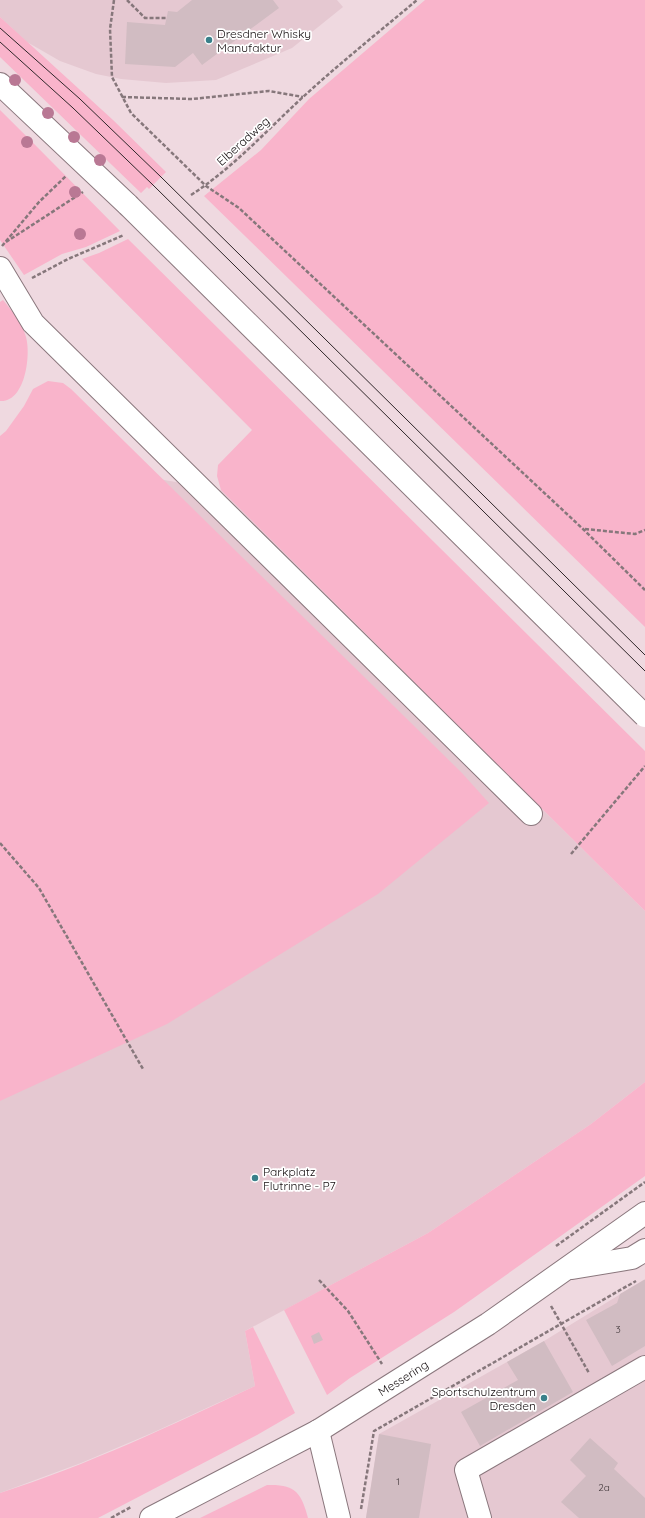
<svg xmlns="http://www.w3.org/2000/svg" width="645" height="1518" viewBox="0 0 645 1518" font-family="Quicksand,sans-serif">
<rect width="100%" height="100%" fill="#efd9e0"/>
<g fill="#e5c8d1">
<polygon points="0,0 337,0 343,7 292,48 216,80 166,83 121,79 96,74 60,61 27,42 0,17"/>
<polygon points="0,451 221,490 645,911 645,1082 591,1124 428,1233 245,1331 255,1386 152,1433 81,1463 0,1493"/>
<polygon points="645,1279 645,1518 366,1518 379,1434 544,1341"/>
</g>
<g fill="#f9b4cb">
<polygon points="425,0 645,0 645,627 204,196 261,150 309,99"/>
<polygon points="0,17 113,120 166,172 149,189 147,187 141,193 0,57"/>
<path d="M 0,110 C 41,150 80,191 120,231 L 86,247 L 62,254 L 24,275 L 0,240 Z"/>
<polygon points="128,239 645,751 645,911 221,490 217,476 218,465 252,430 82,259 99,253"/>
<path d="M 3,300 C 12,311 21,321 25,334 C 32,351 26,403 0,401 L 0,302 Z"/>
<polygon points="48,381 63,383 71,389 462,773 489,803 378,894 167,1024 0,1101 0,436 6,431 24,406 33,389"/>
<polygon points="645,1082 645,1176 454,1312 350,1378 327,1395 284,1310 428,1233 591,1124"/>
<path d="M 253,1327 L 295,1413 L 257,1435 L 98,1518 L 0,1518 L 0,1493 C 88,1465 172,1425 255,1386 L 245,1331 Z"/>
<path d="M 267,1485 C 295,1484 301,1492 308,1518 L 200,1518 Z"/>
</g>
<g fill="#d1bcc2">
<polygon points="192,0 273,0 279,8 202,65 193,53 175,67 125,64 127,22 165,25 168,11 177,12"/>
<polygon points="644,1280 645,1280 645,1346 612,1366 586,1320 617,1303 620,1294"/>
<polygon points="319,1332 323,1340 314,1344 311,1336"/>
<polygon points="544,1341 573,1392 480,1446 461,1412 518,1380 507,1362"/>
<polygon points="379,1434 431,1444 419,1518 366,1518"/>
<polygon points="590,1438 618,1463 614,1469 645,1498 645,1518 579,1518 561,1502 586,1476 570,1460"/>
</g>
<g fill="none" stroke-linecap="round" stroke-linejoin="round">
<g stroke="#8a777d" stroke-width="24">
<g id="minor">
<polyline points="0,84 128,205"/>
<polyline points="0,268 33,323 531,814"/>
<polyline points="572,1268 632,1258 645,1250"/>
<polyline points="318,1431 339,1518"/>
<polyline points="151,1518 318,1431 488,1324 645,1213"/>
<polyline points="480,1518 466,1470 645,1367"/>
</g>
</g>
<g stroke="#86777b" stroke-width="2.5" stroke-dasharray="4 2" stroke-linecap="butt">
<polyline points="114,0 110,29 112,77 131,113 206,186 239,208 583,529 645,590"/>
<polyline points="127,0 145,18 166,18"/>
<polyline points="122,97 192,99 269,91 303,97"/>
<path d="M 191,195 C 233,168 267,130 303,97 C 340,63 379,32 417,0"/>
<polyline points="6,242 83,192"/>
<polyline points="2,246 39,202 66,176"/>
<polyline points="32,278 68,259 124,235"/>
<polyline points="585,529 635,534 645,530"/>
<polyline points="0,843 39,888 143,1069"/>
<polyline points="571,854 645,766"/>
<polyline points="556,1246 645,1182"/>
<polyline points="319,1280 348,1311 382,1364"/>
<polyline points="551,1306 589,1373"/>
<polyline points="361,1509 374,1431 636,1281"/>
<polyline points="111,1518 131,1507"/>
</g>
<use href="#minor" stroke="#fff" stroke-width="22"/>
<g stroke="#2f2629" stroke-width="1">
<polyline points="0,28 80,99 161,177 645,655"/>
<polyline points="0,42 73,108 153,185 645,671"/>
</g>
<g stroke="#8a777d" stroke-width="24" stroke-linecap="butt">
<polyline id="minor-bridge" points="128,205 645,716"/>
</g>
<use href="#minor-bridge" stroke="#fff" stroke-width="22"/>
</g>
<g fill="#b97894">
<circle cx="15" cy="80" r="6"/>
<circle cx="48" cy="113" r="6"/>
<circle cx="74" cy="137" r="6"/>
<circle cx="27" cy="142" r="6"/>
<circle cx="100" cy="160" r="6"/>
<circle cx="75" cy="192" r="6"/>
<circle cx="80" cy="234" r="6"/>
</g>
<g fill="#39808a" stroke="#fff" stroke-width="1.5">
<circle cx="209" cy="40" r="4"/>
<circle cx="255" cy="1178" r="4"/>
<circle cx="544" cy="1398" r="4"/>
</g>
<g text-anchor="middle" dominant-baseline="central" stroke-width="3.5" stroke-linejoin="round" paint-order="stroke">
<g font-size="10" fill="#43393c">
<text x="618" y="1329">3</text>
<text x="398" y="1481">1</text>
<text x="604" y="1487">2a</text>
</g>
<g font-size="12" fill="#140d0f" stroke="#fff" text-anchor="start">
<text x="217" y="33">Dresdner Whisky<tspan x="217" dy="14">Manufaktur</tspan></text>
<text x="263" y="1171">Parkplatz<tspan x="263" dy="14">Flutrinne - P7</tspan></text>
<text x="536" y="1391" text-anchor="end">Sportschulzentrum<tspan x="536" dy="14">Dresden</tspan></text>
</g>
<g font-size="12" fill="#140d0f" stroke="#fff">
<text transform="translate(243 141) rotate(-42)">Elberadweg</text>
<text transform="translate(403 1378) rotate(-32)">Messering</text>
</g>
</g>
</svg>
